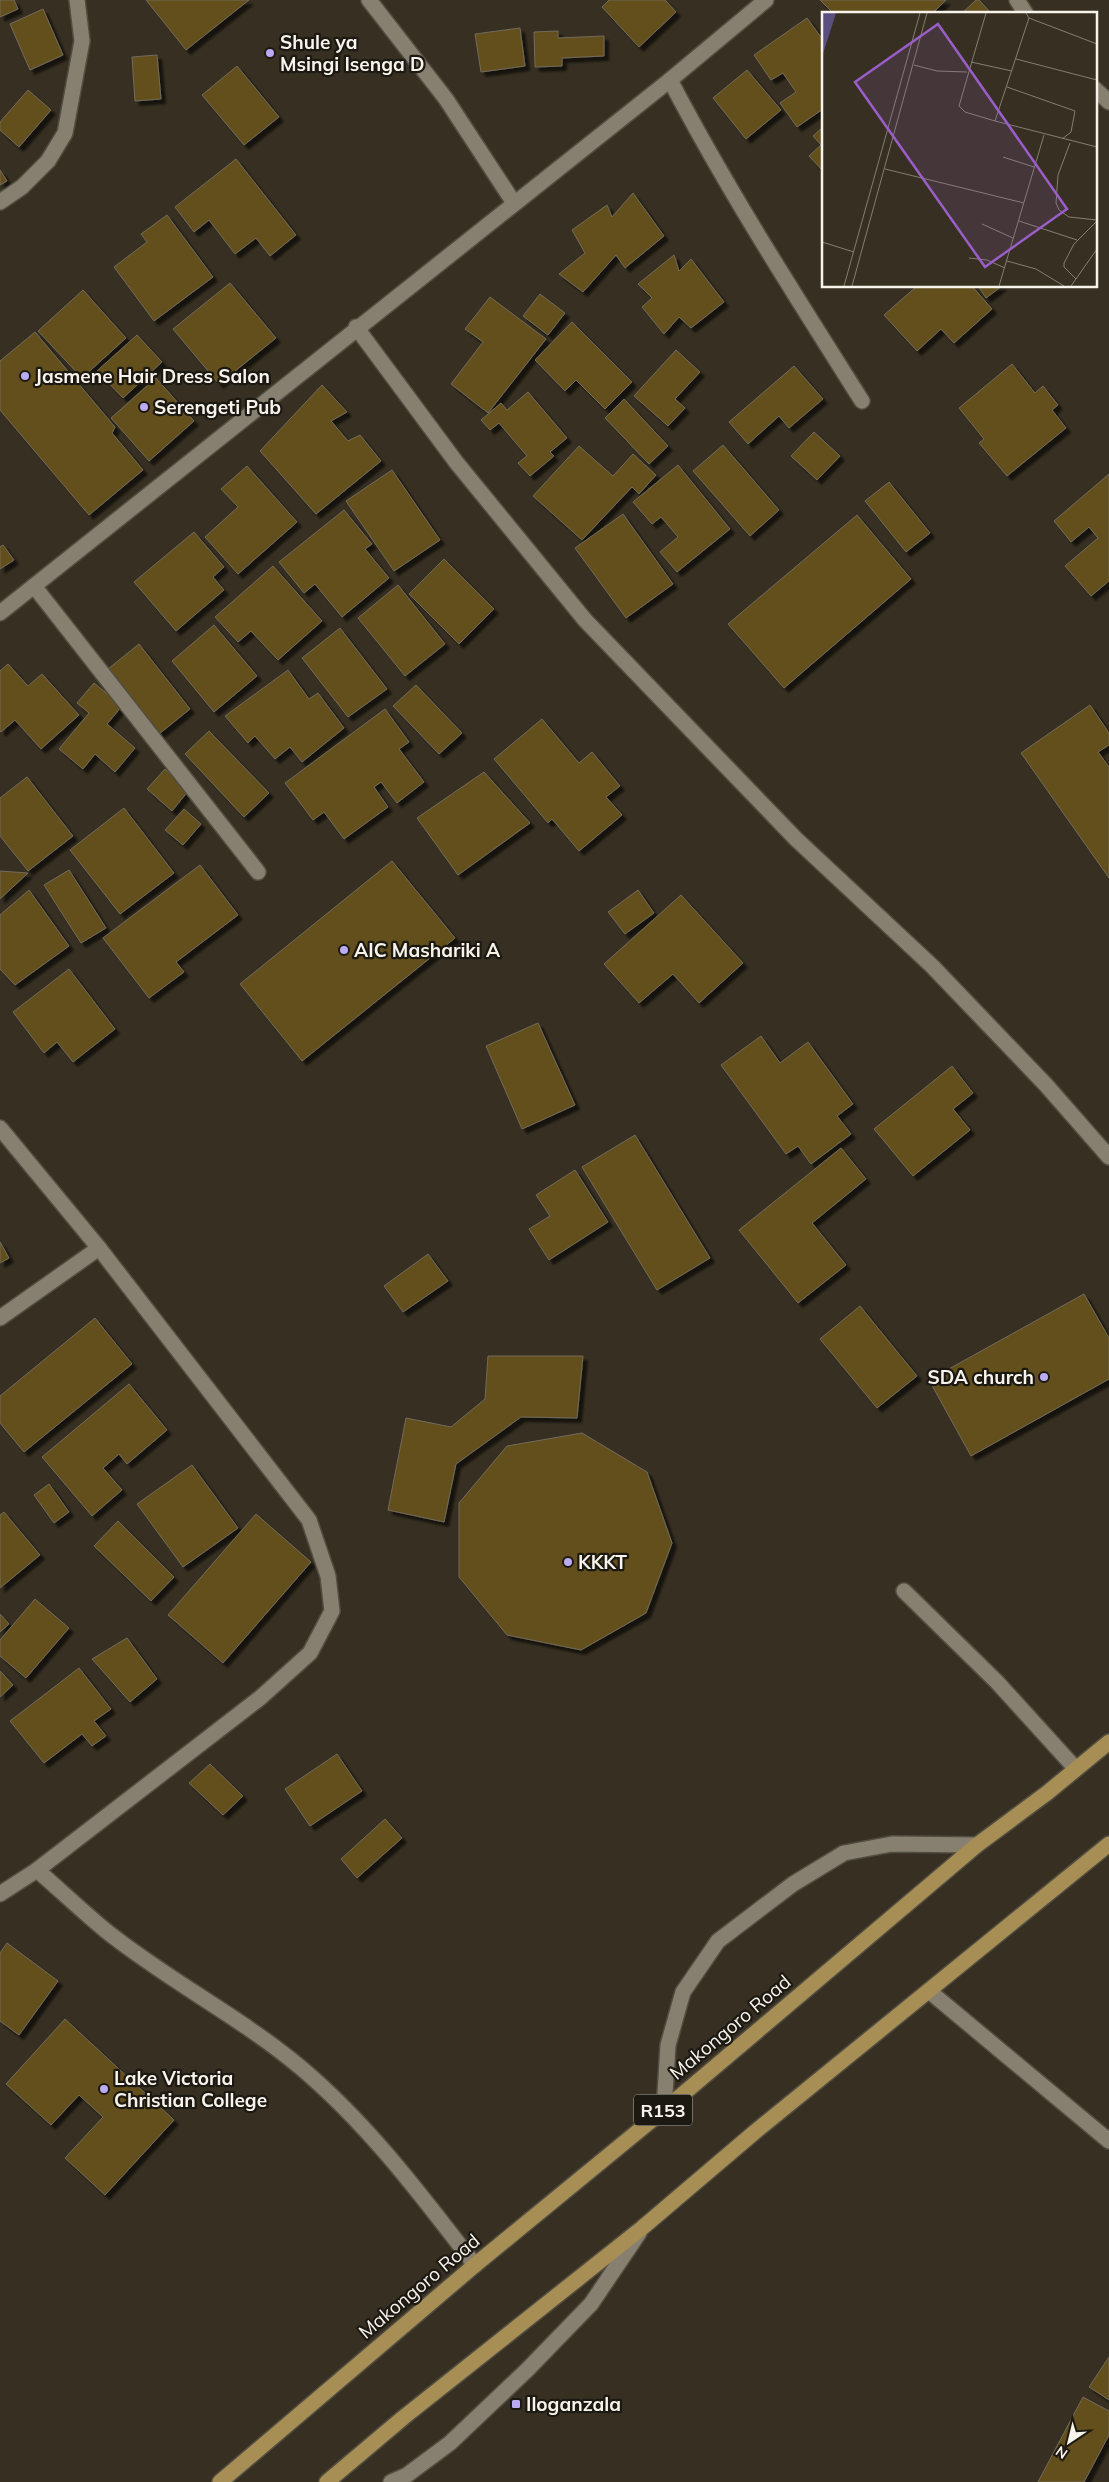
<svg xmlns="http://www.w3.org/2000/svg" width="1109" height="2482" viewBox="0 0 1109 2482" font-family="Mulish,sans-serif">
<defs>
<filter id="shadow"><feDropShadow dx="4.5" dy="4.5" stdDeviation="1" flood-color="#0009"/></filter>
</defs>
<rect width="100%" height="100%" fill="#373022"/>
<g fill="#634f1d" stroke="#726b5b" filter="url(#shadow)">
<polygon points="0,0 14,0 18,9 0,17"/>
<polygon points="146,0 249,0 186,50"/>
<polygon points="609,0 665,0 676,12 639,47 602,7"/>
<polygon points="820,0 946,0 932,14 834,14"/>
<polygon points="976,0 979,0 992,14 961,14"/>
<polygon points="43,9 63,55 30,70 10,24"/>
<polygon points="807,18 823,40 823,109 797,127 780,103 796,92 783,73 771,80 754,55"/>
<polygon points="520,28 525,66 481,72 475,34"/>
<polygon points="558,31 558,38 604,36 604,56 562,58 562,66 535,67 534,32"/>
<polygon points="157,55 161,99 135,101 132,57"/>
<polygon points="237,66 279,117 244,145 202,95"/>
<polygon points="747,70 781,110 746,139 713,98"/>
<polygon points="28,90 51,110 19,147 0,130 0,122"/>
<polygon points="823,127 823,171 809,156 821,145 813,136"/>
<polygon points="236,159 296,235 270,256 256,238 235,254 209,220 194,232 175,207"/>
<polygon points="0,170 7,181 0,185"/>
<polygon points="633,193 664,236 625,268 616,255 583,292 559,274 585,253 572,230 607,205 612,217"/>
<polygon points="167,215 213,277 154,321 114,267 147,242 141,234"/>
<polygon points="674,255 679,271 691,259 724,302 691,328 679,317 664,334 642,307 652,298 638,284"/>
<polygon points="230,283 276,338 219,384 173,329"/>
<polygon points="917,286 972,286 992,309 954,343 941,329 917,351 884,315"/>
<polygon points="978,286 1002,286 986,298"/>
<polygon points="83,290 126,338 82,378 38,331"/>
<polygon points="540,294 565,313 548,335 523,316"/>
<polygon points="490,297 546,339 488,413 451,384 483,342 465,329"/>
<polygon points="572,322 632,382 605,409 576,380 565,391 535,360"/>
<polygon points="35,332 115,427 112,433 143,470 89,515 0,410 0,361"/>
<polygon points="137,335 162,362 123,398 97,371"/>
<polygon points="676,350 700,372 675,399 685,408 668,426 634,396"/>
<polygon points="1012,364 1035,393 1043,386 1058,405 1052,410 1066,428 1007,476 979,443 984,439 959,408"/>
<polygon points="794,366 823,399 789,428 779,416 748,444 729,422"/>
<polygon points="156,378 194,421 149,461 111,418"/>
<polygon points="322,385 347,412 331,421 348,441 360,435 381,461 316,514 260,451"/>
<polygon points="528,392 567,438 550,452 554,456 530,476 518,463 527,456 499,423 490,430 481,420 501,403 507,410"/>
<polygon points="624,399 668,446 649,464 605,418"/>
<polygon points="814,432 840,456 817,480 791,456"/>
<polygon points="723,445 779,510 750,536 693,471"/>
<polygon points="579,446 613,476 633,454 656,475 639,494 632,487 582,540 533,496"/>
<polygon points="678,465 730,529 677,572 660,552 678,537 661,517 652,524 633,502"/>
<polygon points="247,466 297,522 238,574 205,537 238,507 221,489"/>
<polygon points="392,470 440,540 394,571 346,501"/>
<polygon points="1109,474 1109,581 1091,596 1065,566 1098,538 1089,527 1071,542 1054,521"/>
<polygon points="889,482 930,533 906,552 865,501"/>
<polygon points="344,510 372,544 365,549 389,578 342,617 315,584 304,593 279,562"/>
<polygon points="623,514 673,584 626,618 575,548"/>
<polygon points="857,515 911,579 784,688 728,624"/>
<polygon points="194,532 224,567 213,577 224,590 176,631 134,582"/>
<polygon points="3,545 14,560 0,569 0,547"/>
<polygon points="444,559 494,609 459,644 409,594"/>
<polygon points="273,566 322,621 278,660 251,631 238,642 215,617"/>
<polygon points="398,585 445,644 405,676 358,618"/>
<polygon points="214,625 257,676 214,712 172,661"/>
<polygon points="340,628 387,689 348,717 302,658"/>
<polygon points="139,644 190,709 159,734 108,669"/>
<polygon points="8,664 28,686 42,674 79,715 41,749 15,720 1,732 0,731 0,671"/>
<polygon points="288,670 309,699 318,693 344,728 302,762 290,747 275,759 255,736 248,743 225,716"/>
<polygon points="94,683 122,706 107,724 135,748 115,772 95,754 83,769 59,749 89,713 77,703"/>
<polygon points="416,685 462,733 439,754 393,706"/>
<polygon points="1090,705 1109,733 1109,745 1098,752 1109,767 1109,878 1021,753"/>
<polygon points="385,709 409,742 399,749 424,782 397,803 381,782 374,787 388,807 344,839 324,812 313,820 285,783"/>
<polygon points="542,719 579,763 592,752 620,786 606,797 622,815 579,851 552,819 548,823 494,759"/>
<polygon points="209,731 269,793 244,817 185,754"/>
<polygon points="165,769 189,790 172,811 147,789"/>
<polygon points="484,772 530,823 458,875 417,818"/>
<polygon points="27,777 73,836 28,871 0,836 0,798"/>
<polygon points="124,808 174,873 120,914 70,850"/>
<polygon points="184,809 201,824 183,845 165,830"/>
<polygon points="392,861 455,938 302,1061 240,984"/>
<polygon points="200,865 238,915 176,962 184,972 149,998 103,938"/>
<polygon points="69,870 106,928 81,943 44,885"/>
<polygon points="0,871 28,873 0,899"/>
<polygon points="29,890 69,946 15,985 0,969 0,915"/>
<polygon points="638,890 654,913 625,934 608,912"/>
<polygon points="681,895 743,963 699,1003 673,974 639,1003 604,964"/>
<polygon points="69,969 115,1029 73,1062 57,1042 44,1053 13,1012"/>
<polygon points="538,1023 575,1105 522,1129 486,1046"/>
<polygon points="761,1036 780,1063 808,1042 853,1104 837,1116 851,1134 811,1164 798,1146 786,1154 721,1065"/>
<polygon points="952,1066 973,1093 953,1109 970,1130 913,1176 874,1129"/>
<polygon points="635,1135 710,1258 657,1290 582,1167"/>
<polygon points="841,1148 866,1179 812,1223 846,1265 798,1303 739,1230"/>
<polygon points="575,1170 608,1222 549,1260 529,1229 550,1216 536,1195"/>
<polygon points="0,1242 9,1258 0,1263"/>
<polygon points="428,1254 448,1281 403,1312 384,1286"/>
<polygon points="1084,1294 1109,1338 1109,1379 971,1456 929,1380"/>
<polygon points="860,1306 917,1376 877,1408 820,1339"/>
<polygon points="95,1318 132,1364 24,1452 0,1423 0,1396"/>
<polygon points="488,1356 583,1356 577,1418 521,1417 456,1464 444,1522 388,1510 406,1418 451,1427 485,1399"/>
<polygon points="129,1384 167,1430 127,1464 119,1454 103,1468 122,1490 92,1516 42,1457"/>
<polygon points="582,1433 647,1472 672,1543 646,1613 581,1650 507,1635 459,1577 459,1503 507,1446"/>
<polygon points="192,1465 238,1528 183,1567 137,1504"/>
<polygon points="49,1484 69,1512 54,1523 34,1495"/>
<polygon points="4,1512 40,1555 0,1588 0,1515"/>
<polygon points="256,1514 311,1562 223,1663 168,1615"/>
<polygon points="118,1521 174,1577 151,1601 94,1546"/>
<polygon points="35,1599 69,1628 26,1678 0,1656 0,1640"/>
<polygon points="0,1614 9,1624 0,1632"/>
<polygon points="127,1638 157,1679 130,1702 92,1659"/>
<polygon points="79,1668 111,1709 94,1721 106,1736 92,1746 82,1734 44,1763 10,1721"/>
<polygon points="0,1671 13,1685 0,1697"/>
<polygon points="337,1754 362,1791 310,1826 285,1789"/>
<polygon points="210,1764 243,1796 223,1815 189,1783"/>
<polygon points="385,1819 402,1838 357,1878 341,1859"/>
<polygon points="7,1943 58,1981 19,2035 0,2021 0,1953"/>
<polygon points="65,2019 174,2120 105,2195 65,2158 103,2117 79,2095 51,2125 6,2084"/>
<polygon points="1109,2357 1109,2400 1089,2387"/>
<polygon points="1083,2397 1109,2411 1109,2435 1084,2482 1038,2482"/>
</g>
<g fill="none" stroke-linecap="round" stroke-linejoin="round">
<g stroke="#524d41" stroke-width="18">
<g id="lane">
<polyline points="904,1591 997,1682 1076,1769"/>
<polyline points="929,1991 1109,2141"/>
<polyline points="664,2110 668,2045 683,1992 718,1941 793,1884 844,1853 892,1844 977,1845"/>
<polyline points="391,2482 407,2475 450,2443 528,2369 591,2304 639,2233"/>
</g>
</g>
<g stroke="#524d41" stroke-width="18">
<g id="street">
<polyline points="369,0 446,99 514,203"/>
<polyline points="1017,0 1026,14"/>
<path d="M 670,80 C 728,191 795,295 862,401"/>
<polyline points="1095,89 1109,102"/>
<polyline points="0,202 22,187 48,161 65,133 82,41 77,0"/>
<polyline points="356,327 456,462 585,620 796,839 932,966 1046,1085 1109,1157"/>
<polyline points="34,586 258,872"/>
<polyline points="0,613 670,80 766,0"/>
<polyline points="0,1128 99,1248 309,1520 328,1576 332,1611 310,1653 260,1698 37,1870 0,1894"/>
<polyline points="0,1318 99,1248"/>
<path d="M 37,1870 C 60,1890 82,1911 105,1930 C 167,1980 239,2016 300,2067 C 368,2124 421,2195 475,2265"/>
</g>
</g>
<g stroke="#524d41" stroke-width="18">
<g id="primary">
<polyline points="220,2482 475,2265 664,2110 977,1845 1047,1793 1109,1742"/>
<polyline points="327,2482 404,2417 642,2228 756,2131 1109,1844"/>
</g>
</g>
<use href="#lane" stroke="#878070" stroke-width="15"/>
<use href="#street" stroke="#878070" stroke-width="15"/>
<use href="#primary" stroke="#a68e54" stroke-width="15"/>
</g>
<g fill="#bbaaf6" stroke="#1b1912" stroke-width="2">
<circle cx="270" cy="53" r="5"/>
<circle cx="25" cy="376" r="5"/>
<circle cx="144" cy="407" r="5"/>
<circle cx="344" cy="950" r="5"/>
<circle cx="1044" cy="1377" r="5"/>
<circle cx="568" cy="1562" r="5"/>
<circle cx="104" cy="2089" r="5"/>
<rect x="511" y="2399" width="10" height="10" rx="2.5"/>
</g>
<g text-anchor="middle" dominant-baseline="central" stroke-width="4.5" stroke-linejoin="round" paint-order="stroke">
<rect fill="#1b1912" stroke="#b6b2aa" stroke-width="1" x="634" y="2094.5" width="58" height="31" rx="4"/>
<g font-size="18" font-weight="bold" fill="#f8f4eb">
<text x="663" y="2110">R153</text>
</g>
<g font-size="19" font-weight="bold" fill="#f8f4eb" stroke="#1b1912" text-anchor="start">
<text x="280" y="42">Shule ya<tspan x="280" dy="22">Msingi Isenga D</tspan></text>
<text x="35" y="376">Jasmene Hair Dress Salon</text>
<text x="154" y="407">Serengeti Pub</text>
<text x="354" y="950">AIC Mashariki A</text>
<text x="1034" y="1377" text-anchor="end">SDA church</text>
<text x="578" y="1562">KKKT</text>
<text x="114" y="2078">Lake Victoria<tspan x="114" dy="22">Christian College</tspan></text>
<text x="526" y="2404">Iloganzala</text>
</g>
<g font-size="19" fill="#f8f4eb" stroke="#1b1912">
<text transform="translate(730 2027) rotate(-40)">Makongoro Road</text>
<text transform="translate(419 2286) rotate(-40)">Makongoro Road</text>
</g>
</g>
<g transform="translate(822 12)">
<rect width="275" height="275" fill="#373022"/>
<path d="M 0,1 L 14,1 L 0,45 Z" fill="#5b4e81"/>
<path fill="none" stroke="#847e72" stroke-width="1" d="M 164,1 L 137,94 L 143,100 L 173,109 L 275,135M 207,6 L 275,32M 194,47 L 275,68M 149,50 L 190,59M 92,53 L 115,59 L 145,60M 185,75 L 253,99 L 249,120 L 240,127M 173,109 L 207,6 L 204,1M 248,131 L 236,163 L 234,191 L 237,198 L 247,205 L 275,208M 181,145 L 212,155M 63,157 L 202,191M 197,209 L 255,228M 160,212 L 191,226M 0,230 L 32,240M 147,246 L 165,248 L 183,256M 185,249 L 214,257 L 242,274M 254,267 L 242,255 L 242,251 L 252,232 L 275,209M 22,274 L 98,1M 30,274 L 105,1M 177,274 L 222,123M 249,274 L 275,237"/>
<path fill="#9a5eca" fill-opacity="0.15" stroke="#9a5eca" stroke-width="2.5" d="M 116,12 L 245,197 L 163,255 L 33,70 Z"/>
<rect width="275" height="275" fill="none" stroke="#f8f4eb" stroke-width="2.5"/>
</g>
<g transform="translate(1069 2442) rotate(215)" stroke="#1b1912" stroke-width="4" paint-order="stroke">
<path d="M0-4L9 19L0 12L-9 19Z" fill="#f8f4eb"/>
<text y="-8" font-size="14" font-weight="bold" text-anchor="middle" fill="#f8f4eb">N</text>
</g>
</svg>
